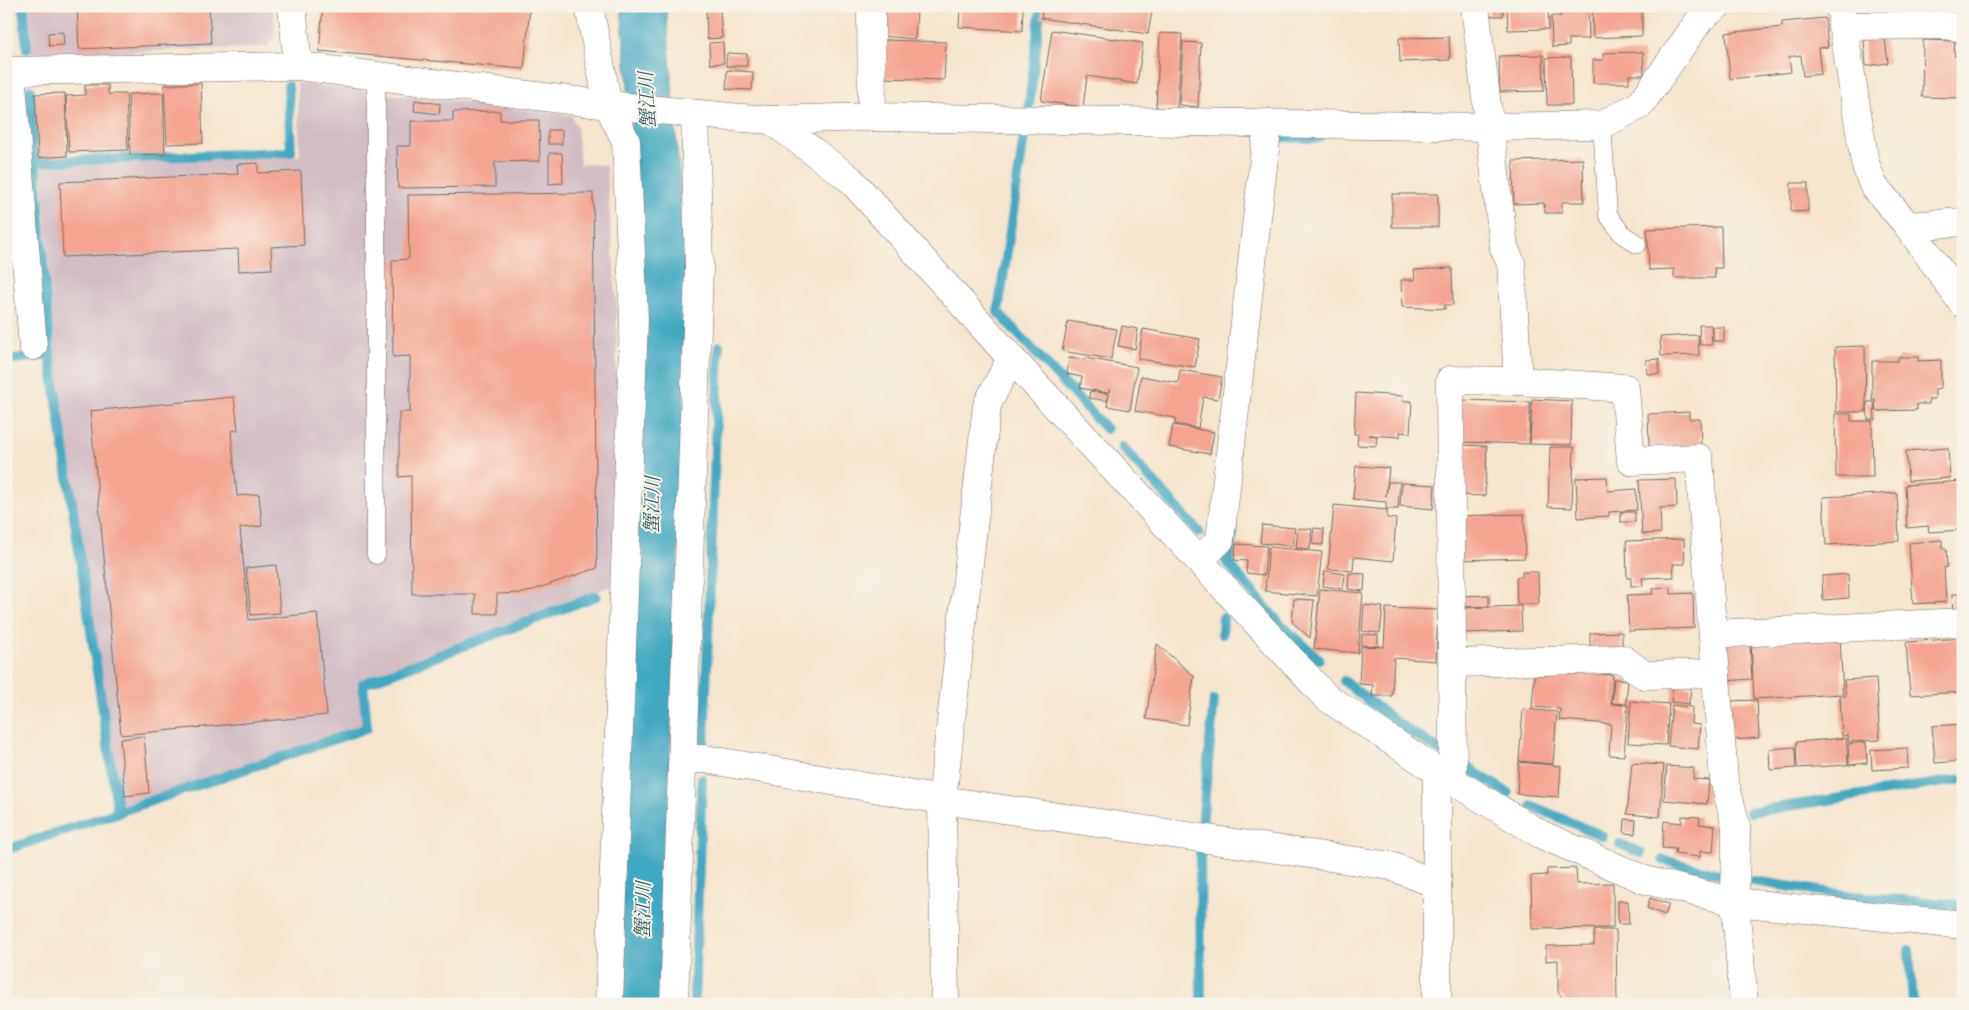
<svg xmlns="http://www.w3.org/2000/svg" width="1969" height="1010" viewBox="0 0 1969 1010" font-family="'IM FELL DW Pica','Noto Serif JP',serif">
<rect width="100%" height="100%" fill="#f7f3e8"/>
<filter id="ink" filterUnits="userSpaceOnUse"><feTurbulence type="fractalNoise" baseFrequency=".02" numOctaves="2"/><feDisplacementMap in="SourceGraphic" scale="10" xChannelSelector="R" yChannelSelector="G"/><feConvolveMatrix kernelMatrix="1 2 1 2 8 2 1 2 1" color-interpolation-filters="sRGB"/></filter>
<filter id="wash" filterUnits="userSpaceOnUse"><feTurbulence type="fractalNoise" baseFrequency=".0096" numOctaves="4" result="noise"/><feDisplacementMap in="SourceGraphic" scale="20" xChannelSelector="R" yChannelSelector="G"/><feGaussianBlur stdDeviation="1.12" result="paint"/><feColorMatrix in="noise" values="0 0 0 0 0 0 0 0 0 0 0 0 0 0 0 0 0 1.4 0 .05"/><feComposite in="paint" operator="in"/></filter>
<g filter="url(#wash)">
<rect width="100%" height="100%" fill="#f5e5ce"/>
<g fill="#d2bdc5">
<polygon points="27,6 273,6 275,37 268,47 31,55"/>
<polygon points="297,83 571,115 577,127 580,164 606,165 617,306 614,585 360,681 365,726 120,807 55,355 42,167 300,156"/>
</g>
<polygon fill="#41a8c1" stroke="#366a76" points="621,6 666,6 688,288 661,1004 620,1004 631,124"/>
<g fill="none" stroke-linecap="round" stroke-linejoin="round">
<g stroke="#41a8c1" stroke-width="10">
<polyline points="23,6 27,49"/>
<polyline points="30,90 50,355 118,813"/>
<polyline points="1029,105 1041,6"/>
<polyline points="1024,137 998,312 1106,429"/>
<polyline points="1279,137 1319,138"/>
<polyline points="35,162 291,152 288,86"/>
<polyline points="6,360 50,355"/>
<polyline points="1122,447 1199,532"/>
<polyline points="1226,561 1280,624 1319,659"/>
<polyline points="1229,565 1233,532"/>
<polyline points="1222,634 1223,618"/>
<polyline points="1344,681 1393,720 1441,751"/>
<polyline points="704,743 719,346"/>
<polyline points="1462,764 1508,793"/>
<polyline points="1532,806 1603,836"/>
<polyline points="1750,812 1963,779"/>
<polyline points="1202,826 1214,700"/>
<polyline points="1620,844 1641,853"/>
<polyline points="1200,845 1201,1004"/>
<polyline points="6,850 367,728 363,684 596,596"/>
<polyline points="1663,860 1723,875"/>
<polyline points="1753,881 1853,896 1963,905"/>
<polyline points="1909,950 1913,1004"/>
<polyline points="694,1004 702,779"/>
</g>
</g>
<g id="blocks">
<g fill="#f4a491">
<polygon points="33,6 61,6 61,8 33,9"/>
<polygon points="77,6 209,6 211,43 79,49"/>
<polygon points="323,6 530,6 524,69 319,51"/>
<polygon points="907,6 943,6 943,11"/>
<polygon points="960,6 1023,6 1022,31 959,27"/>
<polygon points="1043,6 1153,6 1148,34 1041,18"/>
<rect x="1489" y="6" width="14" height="10"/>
<polygon points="1507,6 1548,6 1549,29 1508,30"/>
<polygon points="1561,6 1588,6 1589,39 1569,39 1569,46 1552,47 1551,16 1561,16"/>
<polygon points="885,8 917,11 915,39 883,36"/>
<polygon points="720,9 722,38 707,39 706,10"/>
<polygon points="1592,9 1642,9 1642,36 1593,38"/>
<polygon points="1825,18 1828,47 1818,48 1821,74 1803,76 1801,55 1789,57 1791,72 1730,79 1726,33 1782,27 1782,22"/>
<polygon points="1052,30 1143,43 1137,84 1087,76 1083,107 1041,101"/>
<polygon points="63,32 64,45 49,46 48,33"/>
<polygon points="1160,33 1182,34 1177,109 1156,107"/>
<polygon points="1449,37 1450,60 1400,62 1399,38"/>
<polygon points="1885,38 1888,63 1866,66 1864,40"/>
<polygon points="885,40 946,42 944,80 884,78"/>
<polygon points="1923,40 1955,41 1954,56 1963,56 1962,98 1922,97"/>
<polygon points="723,42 724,63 710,64 709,43"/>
<polygon points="1183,42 1201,43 1198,107 1179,105"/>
<polygon points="1643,52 1644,75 1629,75 1629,83 1593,83 1593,60 1603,60 1603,53"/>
<polygon points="727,53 747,54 747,66 726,66"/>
<polygon points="1543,55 1544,91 1500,92 1499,56"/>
<polygon points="1571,57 1572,105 1547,105 1546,58"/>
<polygon points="727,70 753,72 752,90 726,89"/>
<polygon points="201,83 203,143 167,144 164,85"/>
<polygon points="85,85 108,85 108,94 126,94 128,150 69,152 66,96 85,95"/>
<polygon points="65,93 67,156 38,158 35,94"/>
<polygon points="163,93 165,154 130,155 128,94"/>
<polygon points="415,100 440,104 439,114 414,111"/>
<polygon points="500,111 500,120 539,120 540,161 495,162 495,187 398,188 397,146 411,146 411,121 453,121 453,112"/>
<rect x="548" y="130" width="14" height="14"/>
<polygon points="549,153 562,153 563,183 549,184"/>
<polygon points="1583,159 1584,202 1562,202 1562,213 1545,213 1544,203 1514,204 1513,161"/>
<polygon points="258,163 258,173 301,171 304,245 271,247 272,269 239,271 238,249 63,257 60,182 238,174 237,164"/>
<polygon points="1791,183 1808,183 1808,211 1791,212"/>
<polygon points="593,193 597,568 524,593 497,594 497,614 475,614 475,594 412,594 411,476 399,477 399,412 410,412 410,356 393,357 392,260 409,259 408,195"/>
<rect x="1392" y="194" width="46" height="33"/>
<polygon points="1721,227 1722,268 1714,268 1715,278 1674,278 1674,269 1649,270 1647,229"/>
<polygon points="1452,268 1453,305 1445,305 1445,309 1402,307 1401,280 1415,280 1414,270"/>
<polygon points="1068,321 1117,329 1111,359 1062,351"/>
<polygon points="1699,325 1711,325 1712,345 1700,345"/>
<polygon points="1122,326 1138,329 1135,349 1118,346"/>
<rect x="1713" y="327" width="11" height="14"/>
<polygon points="1143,329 1200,339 1195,367 1138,359"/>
<polygon points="1698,335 1699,355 1661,356 1660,337"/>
<polygon points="1865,346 1866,412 1836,412 1835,347"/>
<polygon points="1898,357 1918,357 1918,361 1941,360 1941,388 1935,389 1935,399 1929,399 1929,404 1917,404 1917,410 1876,411 1875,400 1872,400 1872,361 1898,361"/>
<polygon points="1069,358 1085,360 1085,358 1137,367 1130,410 1107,406 1110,389 1108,393 1080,388 1082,377 1067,374"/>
<polygon points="1659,359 1659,374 1647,374 1646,360"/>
<polygon points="1180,370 1222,377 1218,399 1203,397 1198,428 1175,424 1176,418 1135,411 1141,376 1178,383"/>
<polygon points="1090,391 1108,394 1107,401 1089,398"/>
<polygon points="1356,393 1403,396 1402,401 1412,401 1410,433 1400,432 1400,437 1368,435 1377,436 1376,446 1357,445 1358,434 1354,434"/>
<polygon points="234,397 238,430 231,431 237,496 259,494 262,526 240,528 249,620 317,613 327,715 121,735 90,411"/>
<polygon points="1532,399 1572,401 1571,445 1530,444"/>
<polygon points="1462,400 1530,402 1529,444 1460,442"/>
<polygon points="1867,402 1874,402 1875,420 1868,420"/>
<polygon points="1689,412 1689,419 1700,419 1701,445 1649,447 1648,414"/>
<polygon points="1835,414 1851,414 1851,421 1872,421 1873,477 1836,477"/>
<polygon points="1173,425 1214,432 1210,454 1169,447"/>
<polygon points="1458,445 1487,446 1485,496 1456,495"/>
<polygon points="1550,447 1574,447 1572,508 1548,507"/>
<polygon points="1948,448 1950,478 1908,481 1906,451"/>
<polygon points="1356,466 1389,468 1386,496 1388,482 1400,482 1398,509 1386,509 1386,502 1353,499"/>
<polygon points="1607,477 1608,491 1636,489 1637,510 1609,512 1609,516 1578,518 1576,478"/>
<polygon points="1676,479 1677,507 1660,508 1661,533 1642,534 1639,480"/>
<polygon points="1963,481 1963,530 1929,532 1928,526 1907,528 1905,485"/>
<polygon points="1402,483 1435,485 1433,509 1400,506"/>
<polygon points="1897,493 1899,541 1826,545 1823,497"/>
<polygon points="1334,505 1387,510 1387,518 1396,519 1393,561 1354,557 1353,571 1328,569"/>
<rect x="1621" y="512" width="14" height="10"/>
<polygon points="1524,514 1525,558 1459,560 1458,516"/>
<polygon points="1262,525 1295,528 1293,546 1260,543"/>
<polygon points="1298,528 1312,529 1310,549 1296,548"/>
<polygon points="1314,528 1324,529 1323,545 1312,544"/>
<polygon points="1684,539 1685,564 1673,564 1674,577 1642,578 1643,586 1631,586 1631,578 1627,578 1626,541"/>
<polygon points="1942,540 1942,548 1946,548 1947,567 1944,568 1946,602 1913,604 1909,543"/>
<polygon points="1236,544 1267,546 1264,575 1246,573 1247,561 1234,560"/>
<polygon points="1269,547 1322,552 1317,596 1265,591"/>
<polygon points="276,565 280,613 251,615 246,568"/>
<polygon points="1325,571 1345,574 1343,589 1323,586"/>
<polygon points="1522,572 1538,572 1539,604 1517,604 1516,577 1522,577"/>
<polygon points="1349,573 1365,574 1364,591 1348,589"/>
<polygon points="1848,574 1849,598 1823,600 1822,576"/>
<polygon points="1671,588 1671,594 1693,593 1694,628 1629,631 1627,595 1653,594 1652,589"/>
<polygon points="1320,589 1363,593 1358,653 1314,649"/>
<polygon points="1952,594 1963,594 1963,617 1953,617"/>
<polygon points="1489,595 1489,606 1462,607 1462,596"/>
<polygon points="1294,599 1314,600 1310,638 1292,622"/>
<polygon points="1364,605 1383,607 1380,633 1362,631"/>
<polygon points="1521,606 1522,631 1464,633 1463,608"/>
<polygon points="1386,608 1438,610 1436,661 1394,658 1392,696 1372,696 1373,685 1359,684 1361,646 1384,647"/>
<polygon points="1622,632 1622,651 1590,651 1590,633"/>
<polygon points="1362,634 1378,635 1378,646 1361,645"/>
<polygon points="1840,637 1843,694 1754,699 1751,643"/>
<polygon points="1963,638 1963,692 1910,695 1906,642"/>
<polygon points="1750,643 1752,679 1724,681 1722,644"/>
<polygon points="1157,644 1194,676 1187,725 1146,719"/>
<polygon points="1535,669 1613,675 1611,704 1628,705 1624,756 1609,755 1611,724 1559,720 1560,709 1532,707"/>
<polygon points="1876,678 1880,740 1848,742 1848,735 1842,736 1840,696 1846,696 1844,680"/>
<polygon points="1614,679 1628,680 1626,704 1612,703"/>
<polygon points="1673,685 1691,687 1689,704 1671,702"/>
<polygon points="1757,700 1759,738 1732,740 1729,701"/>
<polygon points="1631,701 1669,704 1666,745 1628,743"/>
<polygon points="1672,705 1692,707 1691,724 1700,725 1698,749 1668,746"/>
<polygon points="1523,709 1557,712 1553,764 1519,761"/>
<polygon points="1963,724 1963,761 1935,763 1932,726"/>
<polygon points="144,736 149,793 125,796 120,739"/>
<polygon points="1846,738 1848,765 1797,768 1796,742"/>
<polygon points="1866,742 1867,763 1849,765 1848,744"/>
<polygon points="1795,747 1796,768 1770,770 1769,749"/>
<polygon points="1907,748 1908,768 1872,770 1871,750"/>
<polygon points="1519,762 1561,766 1559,797 1517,794"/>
<polygon points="1632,763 1664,765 1660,817 1627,814"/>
<polygon points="1667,766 1694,768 1693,779 1709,780 1707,804 1664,800"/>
<polygon points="1682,816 1700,817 1699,824 1715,826 1713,852 1700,851 1700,857 1675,854 1676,849 1662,848 1664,821 1682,823"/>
<polygon points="1625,819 1636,820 1635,834 1624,833"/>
<polygon points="1576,868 1577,884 1613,883 1613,928 1532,929 1531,876 1547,875 1547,869"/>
<polygon points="1650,898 1669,904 1665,915 1647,908"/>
<polygon points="1618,901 1628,901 1629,924 1618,924"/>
<polygon points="1594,930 1616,930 1617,1004 1568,1004 1558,992 1558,960 1546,961 1546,946 1594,945"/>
</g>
</g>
</g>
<g filter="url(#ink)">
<use href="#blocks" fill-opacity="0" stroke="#726c64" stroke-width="1"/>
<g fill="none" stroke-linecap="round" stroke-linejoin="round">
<g stroke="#726c64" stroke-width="19">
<g id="lane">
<polyline points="376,76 376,555"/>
<polyline points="1602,125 1608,215 1622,234 1637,244"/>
</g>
</g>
<g stroke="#726c64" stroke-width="29">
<g id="street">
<polyline points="292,6 298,66"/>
<polyline points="589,6 608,105 626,141 634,320 609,1004"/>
<polyline points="871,6 872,117"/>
<polyline points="1840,6 1865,163 1873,185 1908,226 1963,304"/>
<polyline points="1842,26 1943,25 1963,28"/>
<polyline points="6,71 298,66 608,105 730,117 771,120 872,117 1489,127 1602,125 1640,105 1701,18 1717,6"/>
<polyline points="11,71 33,346"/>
<polyline points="771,120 850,179 1011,358 1326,697 1437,771 1540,834 1645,880 1735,902 1963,925"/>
<polyline points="1908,226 1963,222"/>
<polyline points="1518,381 1625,388 1631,461 1699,458 1724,779 1736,826 1735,902 1744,1004"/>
<polyline points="1199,560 1220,540 1268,123"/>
<polyline points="1713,634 1963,622"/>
<polyline points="1452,663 1623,659 1644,675 1716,673"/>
<polyline points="683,759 705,759 942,800 1391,866 1436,884"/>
<polyline points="1437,771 1437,1004"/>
<polyline points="1453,781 1450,380 1518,381 1511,263 1504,248 1475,6"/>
<polyline points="674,1004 699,268 695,114"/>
<polyline points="945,1004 942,800 987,405 1011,358"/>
</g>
</g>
<use href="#lane" stroke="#fff" stroke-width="18"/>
<use href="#street" stroke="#fff" stroke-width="28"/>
</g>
</g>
<g text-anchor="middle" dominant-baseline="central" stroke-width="4" stroke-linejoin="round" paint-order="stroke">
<g font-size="19" font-style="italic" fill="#345d67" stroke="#f7f3e8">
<text transform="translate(648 100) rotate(-93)">蟹江川</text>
<text transform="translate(653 505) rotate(-89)">蟹江川</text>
<text transform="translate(644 910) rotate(-89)">蟹江川</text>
</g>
</g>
<rect width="1969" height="1010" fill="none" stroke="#f7f3e8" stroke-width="25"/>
</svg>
